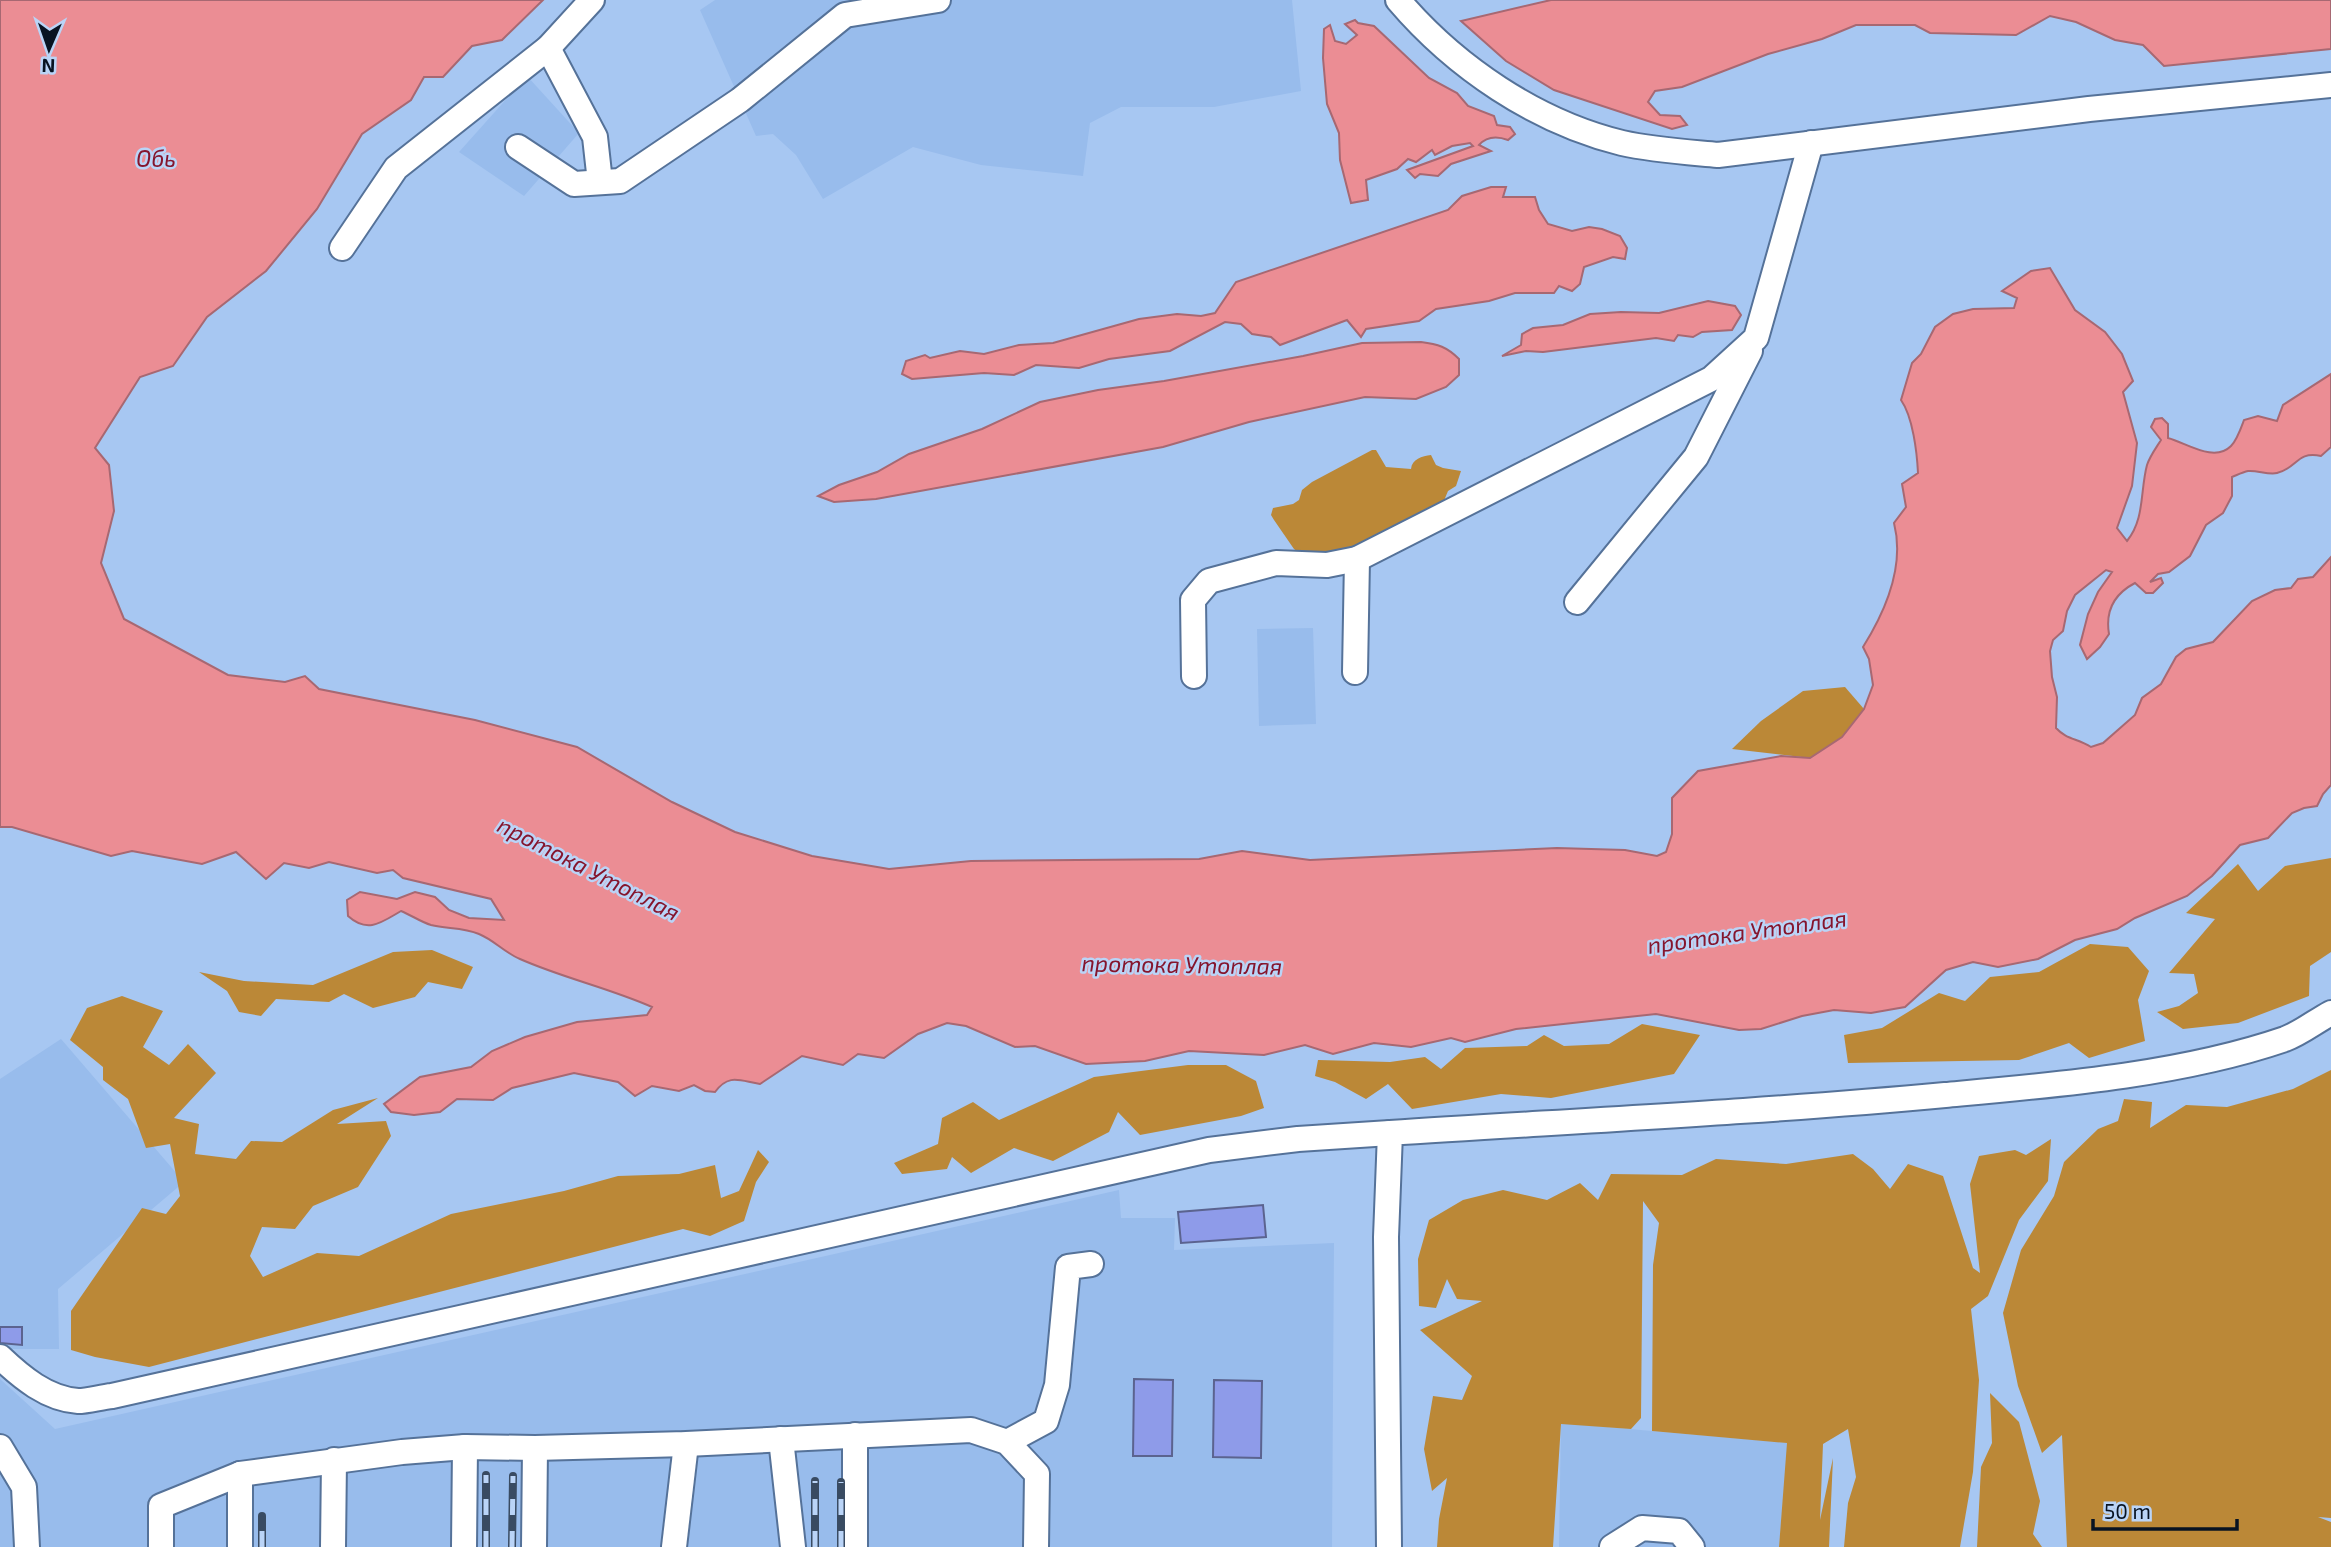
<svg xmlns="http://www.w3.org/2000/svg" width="2331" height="1547" viewBox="0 0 2331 1547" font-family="'Exo 2',sans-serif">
<rect width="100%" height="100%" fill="#a7c7f2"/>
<g fill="#98bcec">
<polygon points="715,0 1292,0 1301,91 1214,107 1121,107 1090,123 1083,176 981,165 913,147 823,199 796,155 773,134 756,136 700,10"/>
<polygon points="527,76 579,133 524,196 459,152"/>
<polygon points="1313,628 1316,724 1259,726 1257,629"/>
<polygon points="61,1039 184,1182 58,1289 59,1349 0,1349 0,1079"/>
<polygon points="1119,1190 1121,1218 1175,1218 1174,1250 1334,1243 1332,1547 0,1547 0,1379 55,1429"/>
<polygon points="1561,1423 1788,1443 1779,1547 1559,1547"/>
</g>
<g fill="#bb8837">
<path d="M 1372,450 L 1376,450 L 1386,467 L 1411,469 C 1412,459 1422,456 1431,455 L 1436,465 L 1443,468 L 1461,471 L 1456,486 L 1448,491 L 1443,503 L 1402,534 L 1329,556 L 1301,554 L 1294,549 L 1274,520 L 1271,515 L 1273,508 L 1293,504 L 1299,500 L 1302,490 L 1312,482 Z"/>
<polygon points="1845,687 1864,709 1842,737 1810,758 1732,749 1761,721 1803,691"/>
<polygon points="2331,858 2331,952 2310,966 2309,996 2238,1023 2183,1029 2157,1012 2179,1006 2198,993 2194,974 2169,973 2215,919 2186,913 2238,864 2258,891 2285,866"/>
<polygon points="2090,944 2128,947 2149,971 2138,1000 2145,1041 2089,1058 2069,1043 2019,1060 1848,1063 1844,1035 1882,1028 1939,993 1965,1001 1990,977 2039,972"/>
<polygon points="432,950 473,967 462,989 428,982 415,997 373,1008 344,994 329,1002 276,999 261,1016 239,1012 227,991 199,972 244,981 313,985 393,952"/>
<polygon points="122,996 163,1011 143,1047 169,1065 188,1044 216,1073 174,1118 199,1124 195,1154 236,1159 251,1141 282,1142 333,1110 378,1098 337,1124 386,1121 391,1136 358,1187 313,1206 295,1229 262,1227 250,1256 263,1277 317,1253 359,1256 451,1214 564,1191 618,1176 679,1174 715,1165 721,1198 739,1191 758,1150 769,1162 756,1182 744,1221 710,1236 683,1229 149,1367 95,1357 71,1350 71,1311 142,1208 166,1214 180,1196 170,1144 146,1148 128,1099 103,1080 103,1067 70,1040 87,1008"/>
<polygon points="1642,1024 1700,1035 1674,1074 1551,1098 1501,1094 1412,1109 1388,1084 1366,1099 1335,1082 1315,1076 1318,1060 1390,1062 1425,1057 1441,1069 1465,1048 1527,1046 1544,1035 1564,1046 1609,1044"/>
<polygon points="1188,1065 1226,1065 1256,1081 1264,1108 1241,1116 1140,1135 1118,1112 1109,1132 1053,1161 1014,1148 971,1173 952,1157 947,1169 902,1174 894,1163 938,1144 942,1118 973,1102 999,1120 1094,1077"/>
<polygon points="2331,1070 2331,1518 2318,1517 2331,1522 2331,1547 2067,1547 2062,1435 2042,1453 2018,1386 2003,1313 2021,1250 2054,1196 2064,1162 2098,1129 2118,1121 2124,1099 2152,1102 2150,1128 2186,1105 2227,1107 2293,1089"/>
<polygon points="2051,1139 2048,1181 2019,1220 1988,1296 1971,1309 1979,1380 1973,1472 1960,1547 1844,1547 1848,1503 1856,1477 1848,1429 1823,1444 1820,1520 1833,1458 1829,1547 1779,1547 1787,1443 1652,1431 1653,1265 1659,1223 1643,1201 1641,1418 1631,1429 1561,1424 1553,1547 1437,1547 1439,1519 1447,1478 1432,1491 1424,1449 1433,1396 1462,1400 1472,1376 1420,1330 1482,1301 1457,1299 1447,1279 1436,1308 1419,1306 1418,1259 1429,1220 1463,1200 1503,1190 1547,1200 1580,1183 1598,1200 1611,1174 1682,1175 1716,1159 1786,1164 1853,1154 1873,1169 1890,1189 1908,1164 1943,1176 1973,1268 1980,1273 1970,1184 1979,1156 2015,1150 2026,1155"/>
<polygon points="1990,1393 2019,1422 2040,1501 2033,1534 2042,1547 1977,1547 1981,1467 1992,1443"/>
</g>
<g fill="#eb8d94" stroke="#a76872" stroke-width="2">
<path d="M 0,0 L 543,0 L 502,40 L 472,46 L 443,77 L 424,77 L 411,100 L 362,134 L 317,209 L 266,271 L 207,317 L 173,366 L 140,377 L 95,448 L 109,465 L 114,511 L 101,563 L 124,619 L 228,675 L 285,682 L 305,676 L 319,689 L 475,720 L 577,747 L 672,802 L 735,832 L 812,856 L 889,869 L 971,861 L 1199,859 L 1242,851 L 1310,860 L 1557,848 L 1625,850 L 1657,856 L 1666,852 L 1672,834 L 1672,798 L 1698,771 L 1781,756 L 1810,758 L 1842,737 L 1864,709 L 1873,685 L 1869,659 L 1863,647 C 1885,612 1905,566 1894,523 L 1906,507 L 1902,484 L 1918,473 C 1917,453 1913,417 1901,400 L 1912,363 L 1921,354 L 1935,327 L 1953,314 L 1973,309 L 2014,308 L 2017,298 L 2002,291 L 2031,271 L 2050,268 L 2075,310 L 2105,332 L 2122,354 L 2133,381 L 2123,392 L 2137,443 L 2132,486 L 2117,528 L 2127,541 C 2145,519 2140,491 2147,465 C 2150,456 2156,448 2161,440 L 2151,427 L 2155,419 L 2162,418 L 2168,424 L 2168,438 C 2187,443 2214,463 2231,446 C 2237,440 2241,428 2244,420 L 2258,416 L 2277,421 L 2283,405 L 2331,374 L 2331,447 L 2321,456 C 2296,451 2298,468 2277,473 C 2268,475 2257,470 2248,471 C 2243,472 2237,475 2232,477 L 2232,496 L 2223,513 L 2206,525 L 2190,556 L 2169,572 L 2158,574 L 2150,582 L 2161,578 L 2163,583 L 2153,593 L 2146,593 L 2135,583 C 2114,594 2105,610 2109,634 L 2100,647 L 2087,659 L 2080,645 L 2088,614 L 2098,592 L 2112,572 L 2106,570 L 2075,595 L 2067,611 L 2063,631 L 2053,640 L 2050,651 L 2052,677 L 2057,697 L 2056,728 C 2067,740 2077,738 2091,747 L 2103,743 L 2135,715 L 2142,698 L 2161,684 L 2176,657 L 2186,649 L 2213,642 L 2252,601 L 2275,590 L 2291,588 L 2298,579 L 2313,577 L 2331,557 L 2331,785 L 2323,794 L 2317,806 L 2304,808 L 2292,813 L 2268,838 L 2240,845 L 2212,876 L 2187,896 L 2135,918 L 2117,929 L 2075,940 L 2038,959 L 1998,967 L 1973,962 L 1946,970 L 1905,1007 L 1871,1013 L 1834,1010 L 1802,1016 L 1761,1029 L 1739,1030 L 1656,1014 L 1516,1029 L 1465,1042 L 1451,1038 L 1411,1047 L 1374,1043 L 1333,1054 L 1305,1045 L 1264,1055 L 1189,1051 L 1145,1061 L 1086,1064 L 1035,1046 L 1015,1047 L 966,1026 L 947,1023 L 918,1034 L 884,1058 L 858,1054 L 843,1065 L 802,1056 L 760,1084 C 740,1081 729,1073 715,1092 L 705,1091 L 694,1085 L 679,1091 L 652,1086 L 635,1096 L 618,1082 L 574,1073 L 512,1088 L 493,1100 L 457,1099 L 440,1112 L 414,1115 L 391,1112 L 384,1104 L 420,1077 L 471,1067 L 492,1051 L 525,1037 L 577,1022 L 647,1015 L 652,1007 C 609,988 563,978 520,959 C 505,953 494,940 479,934 C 463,927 447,929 431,925 C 421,922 411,915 401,911 C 382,922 368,934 348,916 L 347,900 L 360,892 L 397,899 L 415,892 L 435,897 L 449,910 L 469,918 L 504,920 L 491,899 L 403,878 L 393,870 L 377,873 L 329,862 L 309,868 L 284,863 L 266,879 L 236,852 L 202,864 L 132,851 L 111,856 L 12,827 L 0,827 Z"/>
<polygon points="1551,0 2331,0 2331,49 2164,66 2143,45 2115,40 2076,22 2050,16 2016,35 1930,33 1915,25 1856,25 1822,39 1768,54 1682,87 1655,91 1648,102 1660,115 1680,116 1687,125 1672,129 1554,90 1506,61 1461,21"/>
<path d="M 1355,20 L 1358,23 L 1374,26 L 1429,78 L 1457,93 L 1468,106 L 1494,116 L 1497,125 L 1510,127 L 1515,134 L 1508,140 C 1497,136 1487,136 1479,145 L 1491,151 L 1451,164 L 1438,176 L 1420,174 L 1415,178 L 1407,170 L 1473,146 L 1470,143 L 1452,146 L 1435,155 L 1432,150 L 1416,162 L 1408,159 L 1397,169 L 1366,180 L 1368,200 L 1351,203 L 1340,160 L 1339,133 L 1327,104 L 1323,58 L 1324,29 L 1330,25 L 1335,41 L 1346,44 L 1357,35 L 1345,24 Z"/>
<polygon points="1491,187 1506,187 1503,197 1535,197 1539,210 1548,224 1572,231 1589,227 1602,229 1620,236 1627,248 1625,259 1613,257 1584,267 1580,284 1572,291 1559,286 1554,293 1515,293 1489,301 1436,309 1419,321 1366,329 1361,337 1347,320 1280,345 1271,337 1252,334 1241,324 1225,322 1170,351 1109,359 1079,368 1036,365 1014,375 984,373 912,379 902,374 906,361 925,355 930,358 960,351 984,354 1019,345 1053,343 1139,319 1177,314 1201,316 1215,313 1236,282 1448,210 1462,196"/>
<polygon points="1708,301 1735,306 1741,315 1732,330 1702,332 1693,337 1678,335 1674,341 1656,338 1543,352 1526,351 1502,356 1521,345 1522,334 1533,328 1563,325 1590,314 1621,312 1659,313"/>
<path d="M 1421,342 C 1438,344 1447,347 1459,359 L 1459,375 L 1446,387 L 1416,399 L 1365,397 L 1249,422 L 1163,447 L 876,499 L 834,502 L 818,496 L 839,485 L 877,472 L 909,454 L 982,429 L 1040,402 L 1098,390 L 1164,381 L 1303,356 L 1362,343 Z"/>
</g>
<g fill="#8e9be9" stroke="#5b638f" stroke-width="2">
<polygon points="1263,1205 1266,1237 1181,1243 1178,1212"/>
<polygon points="0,1327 22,1327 22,1345 0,1343"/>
<polygon points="1134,1379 1173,1380 1172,1456 1133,1456"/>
<polygon points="1214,1380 1262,1381 1261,1458 1213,1457"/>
</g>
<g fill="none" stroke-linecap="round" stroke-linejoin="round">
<g stroke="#557299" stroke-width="28">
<g id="minor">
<path d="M 1398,0 C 1455,67 1536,122 1622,143 C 1653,150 1686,152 1718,155 L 2089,109 L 2331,85"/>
<polyline points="548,48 595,137 600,182"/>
<polyline points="518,147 574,184 620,181 740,100 845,15 938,0"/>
<polyline points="342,248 396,168 548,48 592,0"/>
<polyline points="1577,602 1696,457 1750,351"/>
<polyline points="1355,672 1357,559"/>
<polyline points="1194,676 1193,600 1209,581 1276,563 1327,565 1357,559 1711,379 1756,338 1811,143"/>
<path d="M 0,1357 C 21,1377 47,1399 78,1401 C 88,1401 101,1397 112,1396 L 1209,1150 L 1298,1139 L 1390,1133"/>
<polyline points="781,1439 793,1547"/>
<polyline points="1007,1442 1046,1421 1057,1385 1068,1267 1091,1264"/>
<polyline points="0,1447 24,1487 27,1547"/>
<polyline points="161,1547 161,1506 240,1474 402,1452 465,1447 535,1448 686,1444 971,1430 1007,1442 1037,1474 1036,1547"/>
<polyline points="240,1547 240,1474"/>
<polyline points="333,1547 334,1460"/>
<polyline points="464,1547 465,1447"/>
<polyline points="534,1547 535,1448"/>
<polyline points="674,1547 686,1444"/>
<polyline points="855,1547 855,1435"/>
<path d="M 1389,1547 L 1386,1237 L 1390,1133 C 1575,1121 1761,1112 1945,1095 C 2055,1085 2180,1075 2285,1039 C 2301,1033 2316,1021 2331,1013"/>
<polyline points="1612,1547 1642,1528 1679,1531 1692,1547"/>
</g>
</g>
<use href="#minor" stroke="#fff" stroke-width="24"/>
<g stroke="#394b62" stroke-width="8">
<g id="rail">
<polyline points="262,1547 262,1516"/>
<polyline points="486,1547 486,1475"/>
<polyline points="512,1547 513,1476"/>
<polyline points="815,1547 815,1481"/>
<polyline points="841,1547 841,1482"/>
</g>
</g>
<use href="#rail" stroke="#bad4f7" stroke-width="5" stroke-dasharray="16" stroke-linecap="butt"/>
</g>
<g text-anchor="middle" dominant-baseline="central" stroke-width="5" stroke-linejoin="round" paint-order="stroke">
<g font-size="23" font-style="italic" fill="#85152d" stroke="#bad4f7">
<text x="156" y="158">Обь</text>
<text transform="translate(589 868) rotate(27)">протока Утоплая</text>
<text transform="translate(1747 931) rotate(-8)">протока Утоплая</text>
<text transform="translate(1182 964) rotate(1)">протока Утоплая</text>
</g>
</g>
<g transform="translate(49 49) rotate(182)" stroke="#bad4f7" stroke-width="5" paint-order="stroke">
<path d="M0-5L12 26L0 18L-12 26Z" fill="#081322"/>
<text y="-10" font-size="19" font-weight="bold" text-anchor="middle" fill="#081322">N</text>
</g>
<path d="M2093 1519v10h144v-10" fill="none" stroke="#081322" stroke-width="3.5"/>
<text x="2104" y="1519" font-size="21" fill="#081322" stroke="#bad4f7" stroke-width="5" paint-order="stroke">50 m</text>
</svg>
